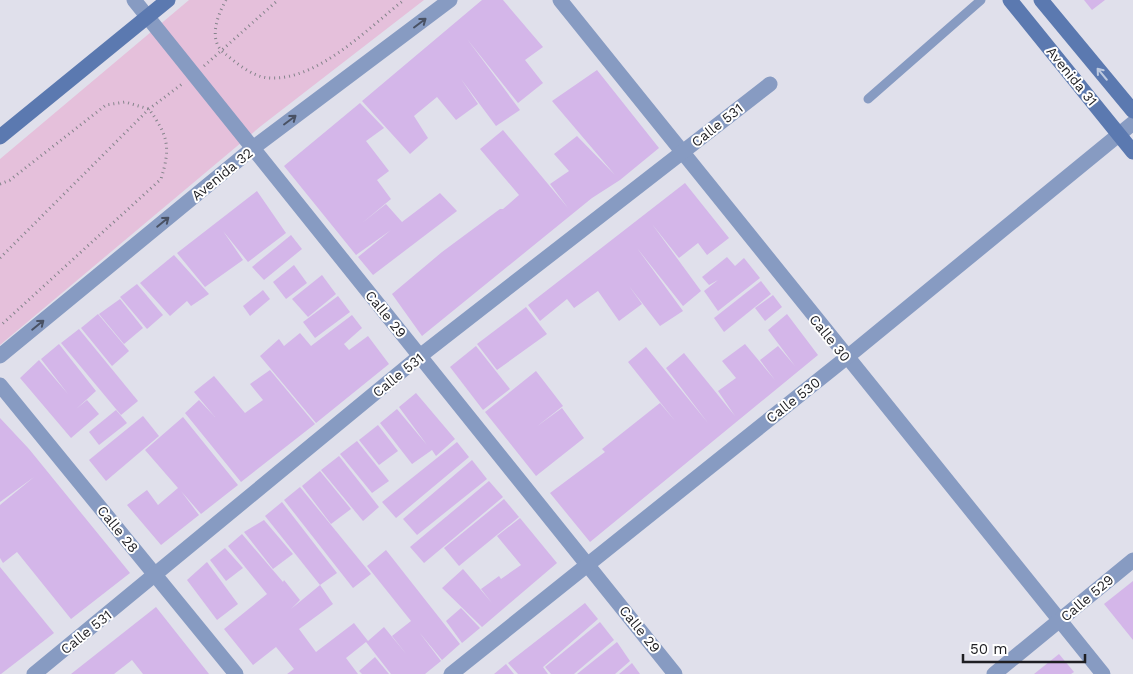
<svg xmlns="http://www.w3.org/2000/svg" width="1133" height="674" viewBox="0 0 1133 674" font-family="'Work Sans',sans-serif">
<rect width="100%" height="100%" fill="#e0e0eb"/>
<polygon fill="#e5c0db" points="189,0 424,0 261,126 0,345 0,159"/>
<g fill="#d4b6e9">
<polygon points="482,0 503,0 543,47 525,60 543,83 518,103 467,39 520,110 496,126 461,79 478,104 456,120 437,97 414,116 428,138 410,154 362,101"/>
<polygon points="1084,0 1105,0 1092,10"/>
<polygon points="597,70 659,148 620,180 592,198 422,336 392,294 442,252 500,209 503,209 519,195 480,149 503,130 568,208 550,184 569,171 554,154 577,136 615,175 552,101"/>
<polygon points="360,103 384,128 366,141 389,171 377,180 391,199 362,223 386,204 402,222 440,193 457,211 373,275 358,257 391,230 356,255 284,166"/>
<polygon points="685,183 729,238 707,255 698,243 679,258 652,224 701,291 683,306 637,248 683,311 660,326 629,286 642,304 619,321 598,291 574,308 567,299 540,321 528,305"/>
<polygon points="257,191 286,233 248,262 223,231 243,260 205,287 177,253"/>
<polygon points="291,235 302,249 264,280 252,267"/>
<polygon points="174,255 209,294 191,306 187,301 170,316 140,283"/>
<polygon points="727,257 735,266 744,258 760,278 718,311 704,291 718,280 709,285 702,277"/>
<polygon points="294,265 307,283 286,299 273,282"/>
<polygon points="322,275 336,294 308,317 292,299"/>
<polygon points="761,281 771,294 724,332 714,318"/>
<polygon points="137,284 163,315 147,329 120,297"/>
<polygon points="263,290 270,299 250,316 243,306"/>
<polygon points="773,295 782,307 765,321 755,308"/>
<polygon points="338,296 350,312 315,338 303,322"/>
<polygon points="120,299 143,328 124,344 99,314"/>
<polygon points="526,307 547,334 497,370 477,344"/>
<polygon points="98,314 129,351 112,366 81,328"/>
<polygon points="787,314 818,355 590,542 550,493 605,452 602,449 660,403 676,422 628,362 646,347 708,423 666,368 684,353 735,416 718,391 736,378 722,361 745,344 775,380 760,360 778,346 795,366 768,330"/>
<polygon points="352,315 362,328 344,344 349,350 368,336 389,364 316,423 260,356 279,339 284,346 300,333 311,346"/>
<polygon points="79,329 138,401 121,415 61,343"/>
<polygon points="59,344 96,391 76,409 87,400 99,414 71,438 20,378 39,360 68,394 41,359"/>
<polygon points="476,346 510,389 483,410 450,367"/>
<polygon points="270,370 315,424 241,482 185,413 199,400 215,417 194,392 214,376 245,413 263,400 250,384"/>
<polygon points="536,371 563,406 536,427 562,408 584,438 536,476 485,412"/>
<polygon points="416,393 455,439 436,456 432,450 412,464 380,423 397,409 427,445 399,407"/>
<polygon points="116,410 127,423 99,445 89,432"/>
<polygon points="143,416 159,436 106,481 89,460"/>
<polygon points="183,417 238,485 201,514 181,491 199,515 161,545 127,505 147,490 158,505 178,488 145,450"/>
<polygon points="0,418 29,449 130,573 71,619 17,552 3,563 0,558 0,505 34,477 0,502"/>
<polygon points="378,425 398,451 379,465 359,440"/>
<polygon points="357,441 389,481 372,493 340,454"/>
<polygon points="457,442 469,457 396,518 382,502"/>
<polygon points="339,456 379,507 363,521 321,470"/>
<polygon points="472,460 487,479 417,535 403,519"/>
<polygon points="320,471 351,509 331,524 302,486"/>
<polygon points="489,481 503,497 424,563 410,547"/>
<polygon points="300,487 371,574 353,588 284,500"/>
<polygon points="504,499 519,517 459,566 444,548"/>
<polygon points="282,502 337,573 320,585 265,516"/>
<polygon points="520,518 557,563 482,627 442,588 463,569 492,603 481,589 499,576 501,579 521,565 497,536"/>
<polygon points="264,520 293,554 273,569 244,532"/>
<polygon points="242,534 283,582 284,580 300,600 291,609 320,585 333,604 299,629 316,652 354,623 368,641 384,627 407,655 392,636 411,621 367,566 386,550 460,644 442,660 419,632 441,661 425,674 391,674 366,642 346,658 358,674 287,674 294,669 276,647 253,665 224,629 267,594 228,546"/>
<polygon points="225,548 243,568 226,581 210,560"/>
<polygon points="207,562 238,604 217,620 187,580"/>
<polygon points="0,567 54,633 1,674 0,674"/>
<polygon points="1133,581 1133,640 1104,604"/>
<polygon points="585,603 598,619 543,667 548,674 518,674 508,663"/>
<polygon points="156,607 209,674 143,674 132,660 114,674 71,674"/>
<polygon points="461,608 480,628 462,643 446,621"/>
<polygon points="600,622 614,640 574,674 551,674 545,667"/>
<polygon points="617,642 630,661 615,674 577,674"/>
<polygon points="1059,654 1074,672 1071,674 1034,674"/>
<polygon points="375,657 389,674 362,674 359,671"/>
<polygon points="632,663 640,674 619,674"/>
<polygon points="506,664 514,674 494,674"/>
</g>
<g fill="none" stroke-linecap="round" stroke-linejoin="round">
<g stroke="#84848b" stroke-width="3" stroke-dasharray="1 4" stroke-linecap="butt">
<path d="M 226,0 C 218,14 208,39 223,52 C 235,62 252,77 269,78 C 318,81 368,28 404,0"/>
<polyline points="204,66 278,0"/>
<path d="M 0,184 L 10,180 L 106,105 L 125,102 L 149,109 C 168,136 171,147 161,179 L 0,326"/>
<polyline points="0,258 149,109 182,84"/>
</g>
<polyline stroke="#879bc2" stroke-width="9" points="868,99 981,0"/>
<g stroke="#879bc2" stroke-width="15">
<polyline points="134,0 675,674"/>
<polyline points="560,0 1103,674"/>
<polyline points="0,356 253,148 450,0"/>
<polyline points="0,385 236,674"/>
<polyline points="34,674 420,356 770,84"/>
<polyline points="451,674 846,358 1133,123"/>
<polyline points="994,674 1133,560"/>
</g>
<g stroke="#5b79b0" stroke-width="15">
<polyline points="1010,0 1133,152"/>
<polyline points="1041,0 1133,111"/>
<polyline points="0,137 168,0"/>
</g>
</g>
<defs><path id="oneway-shaft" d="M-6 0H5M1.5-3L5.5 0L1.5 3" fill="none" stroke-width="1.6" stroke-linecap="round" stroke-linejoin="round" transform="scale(1.25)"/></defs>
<g stroke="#495163">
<use href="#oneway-shaft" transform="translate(420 23) rotate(-37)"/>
<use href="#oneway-shaft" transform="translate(290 120) rotate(-37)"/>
<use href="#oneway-shaft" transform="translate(163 222) rotate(-39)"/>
<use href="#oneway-shaft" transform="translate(38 325) rotate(-39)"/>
</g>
<use stroke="#bdc9df" href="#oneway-shaft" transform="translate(1102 74) rotate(-130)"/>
<g text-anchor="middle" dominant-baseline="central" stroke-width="4" stroke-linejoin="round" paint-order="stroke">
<g font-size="14" fill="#1f1f23" stroke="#fff">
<text transform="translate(1072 76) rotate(51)">Avenida 31</text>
<text transform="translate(717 125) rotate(-38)">Calle 531</text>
<text transform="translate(222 174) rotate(-39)">Avenida 32</text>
<text transform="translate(386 314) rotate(51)">Calle 29</text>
<text transform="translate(830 338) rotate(51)">Calle 30</text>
<text transform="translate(398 375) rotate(-39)">Calle 531</text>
<text transform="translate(793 400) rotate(-38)">Calle 530</text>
<text transform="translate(118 529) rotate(51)">Calle 28</text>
<text transform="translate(1087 598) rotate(-40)">Calle 529</text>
<text transform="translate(640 629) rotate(51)">Calle 29</text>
<text transform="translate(86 632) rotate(-39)">Calle 531</text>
</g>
</g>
<path d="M963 654v8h122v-8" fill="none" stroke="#1f1f23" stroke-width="2.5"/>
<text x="970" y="654" font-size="15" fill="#1f1f23" stroke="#ffffff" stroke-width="4" paint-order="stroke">50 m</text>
</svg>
